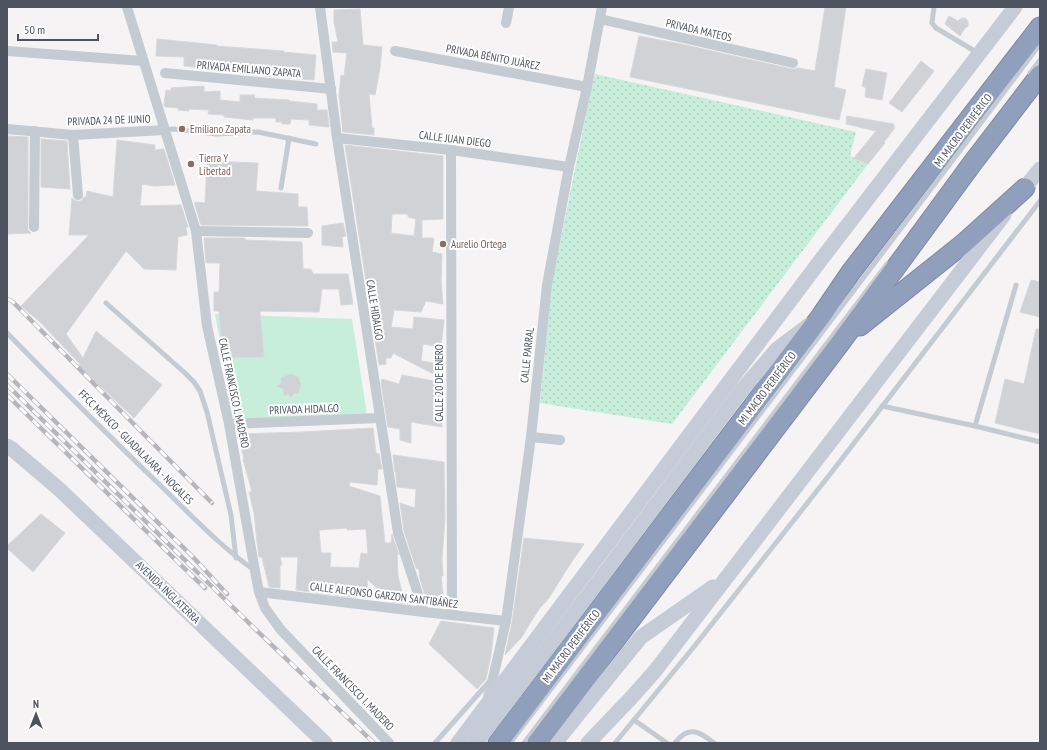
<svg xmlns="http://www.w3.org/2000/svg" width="1047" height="750" viewBox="0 0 1047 750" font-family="'PT Sans Narrow',sans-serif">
<defs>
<pattern id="grass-dots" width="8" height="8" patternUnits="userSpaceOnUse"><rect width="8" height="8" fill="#c7eddb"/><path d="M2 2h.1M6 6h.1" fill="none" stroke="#adcdbe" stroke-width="1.8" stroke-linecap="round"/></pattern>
</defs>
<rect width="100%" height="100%" fill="#f5f3f3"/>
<polygon fill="url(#grass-dots)" points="595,74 856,132 850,156 868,164 672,424 540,403 552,283 588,105"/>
<polygon fill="#c7eddb" points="215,314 352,319 367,415 235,421"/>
<g fill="#d0d2d6" stroke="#d7d8dd" fill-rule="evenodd">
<polygon points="825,7 846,7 834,87 846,90 839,120 630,77 639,36 681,44 792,69 795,69 798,68 815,71"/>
<polygon points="360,9 363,45 382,47 380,68 375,95 369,94 372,128 374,128 374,135 343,132 339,96 341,75 344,76 347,53 333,52 332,42 338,42 334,22 334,10"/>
<polygon points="949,16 958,21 962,18 965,18 968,21 968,26 965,28 960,36 945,24"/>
<polygon points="157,39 217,45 216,46 284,51 283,52 316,55 314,80 263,76 263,71 212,69 184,66 184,57 156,56"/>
<polygon points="921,61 934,71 902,112 889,103"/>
<polygon points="866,69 887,73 882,100 865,97 866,88 862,86"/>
<polygon points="204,86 204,92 220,91 220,100 240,102 240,95 255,95 254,98 289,100 289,101 317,104 317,110 327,110 329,127 309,125 309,120 291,119 290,124 282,124 282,122 276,122 276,118 253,118 253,120 224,117 224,115 208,114 209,110 189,109 189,111 178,110 179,108 165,107 164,105 166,90 171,91 171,88"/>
<polygon points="847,116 894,124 894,129 884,142 885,143 868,164 854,158 876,131 846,124"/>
<polygon points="7,136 28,137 28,230 31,233 7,234"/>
<polygon points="41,139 67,141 70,189 41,187"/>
<polygon points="117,140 155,145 155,150 164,149 175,185 154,186 142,184 140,206 181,205 188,227 186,227 187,235 178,237 176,270 144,269 126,251 66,334 83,358 96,331 162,385 134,418 79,366 80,364 40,322 21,306 89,235 69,235 72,198 76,201 81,201 84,197 86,197 87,191 113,197"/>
<path d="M 345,145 L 443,156 L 443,219 L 422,220 L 422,238 L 434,238 L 432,252 L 442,254 L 441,280 L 443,304 L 426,301 L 421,312 L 394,310 L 391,327 L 413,329 L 414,317 L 444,320 L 441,347 L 423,344 L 421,361 L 439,364 L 439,377 L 393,353 L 391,358 L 386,358 L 386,364 L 379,365 ZM 392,214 L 408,214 L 408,217 L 416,219 L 414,236 L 391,233 Z"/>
<polygon points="207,161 258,163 256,191 298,194 298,207 307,207 308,226 201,225 195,205 195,202 205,203"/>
<polygon points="343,223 346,236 342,237 343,247 322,245 322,226"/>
<polygon points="204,238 245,238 245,240 302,242 303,269 311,269 313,274 348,274 353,304 341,305 339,289 322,289 319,312 261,311 260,312 264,357 223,358 219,311 214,311 214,292 219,292 220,263 206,263"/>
<polygon points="1031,280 1040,282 1040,317 1020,312"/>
<polygon points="1036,329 1040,329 1040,434 995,423 1005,379 1024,384"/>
<polygon points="291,374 298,377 301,385 298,393 294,393 291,397 288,394 284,396 283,389 277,386 281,383 281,378"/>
<polygon points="402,375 444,383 443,394 437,414 441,414 442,427 411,422 411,443 400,440 400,429 388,427 381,383 382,379 399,384"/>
<path d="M 373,428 L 376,453 L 379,454 L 382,469 L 378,469 L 377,485 L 350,482 L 349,486 L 380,496 L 385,543 L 391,543 L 392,534 L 399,555 L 397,554 L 398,576 L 403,596 L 409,596 L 410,604 L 392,602 L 367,579 L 368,590 L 357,590 L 358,598 L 296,590 L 298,557 L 280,557 L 282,565 L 280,565 L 280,588 L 269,587 L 262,557 L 259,557 L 257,542 L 254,513 L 249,492 L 252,492 L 243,459 L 244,459 L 238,434 L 302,432 ZM 347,528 L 347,530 L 366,529 L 368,554 L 361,553 L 359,568 L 330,567 L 331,553 L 321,553 L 319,530 Z"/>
<polygon points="393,455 444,462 445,518 442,558 443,576 441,576 444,603 427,601 420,579 419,570 416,568 404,531 400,503 415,508 416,489 397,487 396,477 396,472 395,472"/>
<polygon points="41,514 65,533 33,572 7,548 7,546"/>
<polygon points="524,538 584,544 567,569 549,598 540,608 530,623 522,637 505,655 512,622"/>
<polygon points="441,621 494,628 491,655 486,679 477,689 429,644"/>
</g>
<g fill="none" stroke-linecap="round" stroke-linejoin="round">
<g stroke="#7b8aa8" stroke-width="21">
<g id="highway">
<polyline points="860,326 963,244 1025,188"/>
<polyline points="498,743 821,316 851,272 1040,27"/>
<polyline points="537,743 841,342 974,161 1040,75"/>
</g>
</g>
<g stroke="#c5cbd3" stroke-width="5">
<polyline points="934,7 932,23 936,28 978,53"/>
<polyline points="1030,73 1040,60"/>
<polyline points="165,130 173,129 217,134 258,132 316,144"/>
<polyline points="281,188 289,138"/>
<polyline points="106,303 185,373 194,382 200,391 207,412 231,515 236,558"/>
<path d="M 7,333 C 58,385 109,436 162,487 C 192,516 220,546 254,570"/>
<polyline points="882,406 975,426 1040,442"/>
<polyline points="975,426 1016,285"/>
<polyline points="634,720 667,743"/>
<polyline points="435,743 489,682"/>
<polyline points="510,743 965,144 1040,44"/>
<polyline points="524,743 887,264"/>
<polyline points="615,743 693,648 831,473 1040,201"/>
<path d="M 675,743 C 688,725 699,731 714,743"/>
</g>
<g stroke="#c5cbd3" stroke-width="10">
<polyline points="127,7 196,231 207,326 229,424 255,571 259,592 265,608 281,630 389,743"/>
<polyline points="320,7 337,138 398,533 424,612"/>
<polyline points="600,19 793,63"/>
<polyline points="506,23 509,7"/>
<polyline points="7,51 143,61"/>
<polyline points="395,51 587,87"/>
<polyline points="165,73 331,89"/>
<polyline points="7,129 73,135 165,130"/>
<polyline points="73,135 78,195"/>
<polyline points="337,138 451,150 569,167"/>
<polyline points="451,150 452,615"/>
<polyline points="34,227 35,131"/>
<polyline points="196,231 308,233"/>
<polyline points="229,424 380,418"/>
<polyline points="531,437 560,440"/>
<polyline points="259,592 424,612 506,621"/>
<polyline points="487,701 493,678 506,621 531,437 547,285 569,167 587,87 602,7"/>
</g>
<g stroke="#c6ccd7" stroke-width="15">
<polyline points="1018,196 1040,169"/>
<polyline points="7,446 12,449 59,489 325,743"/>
<polyline points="458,743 820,261 1015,7"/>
<polyline points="476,743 607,570 741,391 777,349 809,325"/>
<polyline points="555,743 641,637 713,587"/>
<polyline points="588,743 631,698 655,671 1004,215"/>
</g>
<use href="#highway" stroke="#909fbc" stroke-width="19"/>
<g stroke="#b6b7bc" stroke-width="4.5">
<g id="rail">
<polyline points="7,299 12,301 212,503"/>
<polyline points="7,374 192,556 227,594"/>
<polyline points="7,385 250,624 374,743"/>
<polyline points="7,395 185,569 205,588"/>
</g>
</g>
<use href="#rail" stroke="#fff" stroke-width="3" stroke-dasharray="9" stroke-linecap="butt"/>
</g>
<g fill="#8d6e63" stroke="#fff" stroke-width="1.5">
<circle cx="182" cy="129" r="4"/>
<circle cx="191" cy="164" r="4"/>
<circle cx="443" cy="244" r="4"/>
</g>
<g text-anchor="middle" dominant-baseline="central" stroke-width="4" stroke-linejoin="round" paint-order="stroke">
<g font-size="11" fill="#4c535f" stroke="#fff">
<text transform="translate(699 30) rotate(13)">PRIVADA MATEOS</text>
<text transform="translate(493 57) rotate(11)">PRIVADA BÉNITO JUÀREZ</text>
<text transform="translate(249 69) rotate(5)">PRIVADA EMILIANO ZAPATA</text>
<text transform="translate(109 120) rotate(-2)">PRIVADA 24 DE JUNIO</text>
<text transform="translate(963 130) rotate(-53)">MI MACRO PERIFÉRICO</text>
<text transform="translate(455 139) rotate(7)">CALLE JUAN DIEGO</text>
<text transform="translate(375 310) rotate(81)">CALLE HIDALGO</text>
<text transform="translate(527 355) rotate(-84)">CALLE PARRAL</text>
<text transform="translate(439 383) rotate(-90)">CALLE 20 DE ENERO</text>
<text transform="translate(767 388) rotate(-53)">MI MACRO PERIFÉRICO</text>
<text transform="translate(234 393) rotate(78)">CALLE FRANCISCO I. MADERO</text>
<text transform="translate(304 409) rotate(-2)">PRIVADA HIDALGO</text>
<text transform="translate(136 447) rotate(45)">FFCC MÉXICO - GUADALAJARA - NOGALES</text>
<text transform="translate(168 592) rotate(44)">AVENIDA INGLATERRA</text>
<text transform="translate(384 595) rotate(7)">CALLE ALFONSO GARZON SANTIBÁÑEZ</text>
<text transform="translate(571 646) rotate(-53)">MI MACRO PERIFÉRICO</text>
<text transform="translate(353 688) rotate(46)">CALLE FRANCISCO I. MADERO</text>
</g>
<g font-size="11" fill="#785e54" stroke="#fff" text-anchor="start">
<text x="190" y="129">Emiliano Zapata</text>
<text x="199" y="158">Tierra Y<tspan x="199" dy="13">Libertad</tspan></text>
<text x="451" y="244">Aurelio Ortega</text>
</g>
</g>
<rect width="1047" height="750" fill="none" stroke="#4c535f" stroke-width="16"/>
<g transform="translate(36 714)" stroke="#ffffff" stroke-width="3" paint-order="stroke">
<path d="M0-3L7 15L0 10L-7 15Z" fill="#4c535f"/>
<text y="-6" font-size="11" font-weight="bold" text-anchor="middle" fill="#4c535f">N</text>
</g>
<path d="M18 34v6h80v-6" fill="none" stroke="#4c535f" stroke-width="2"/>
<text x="24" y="34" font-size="12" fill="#4c535f" stroke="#ffffff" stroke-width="3" paint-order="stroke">50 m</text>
</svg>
